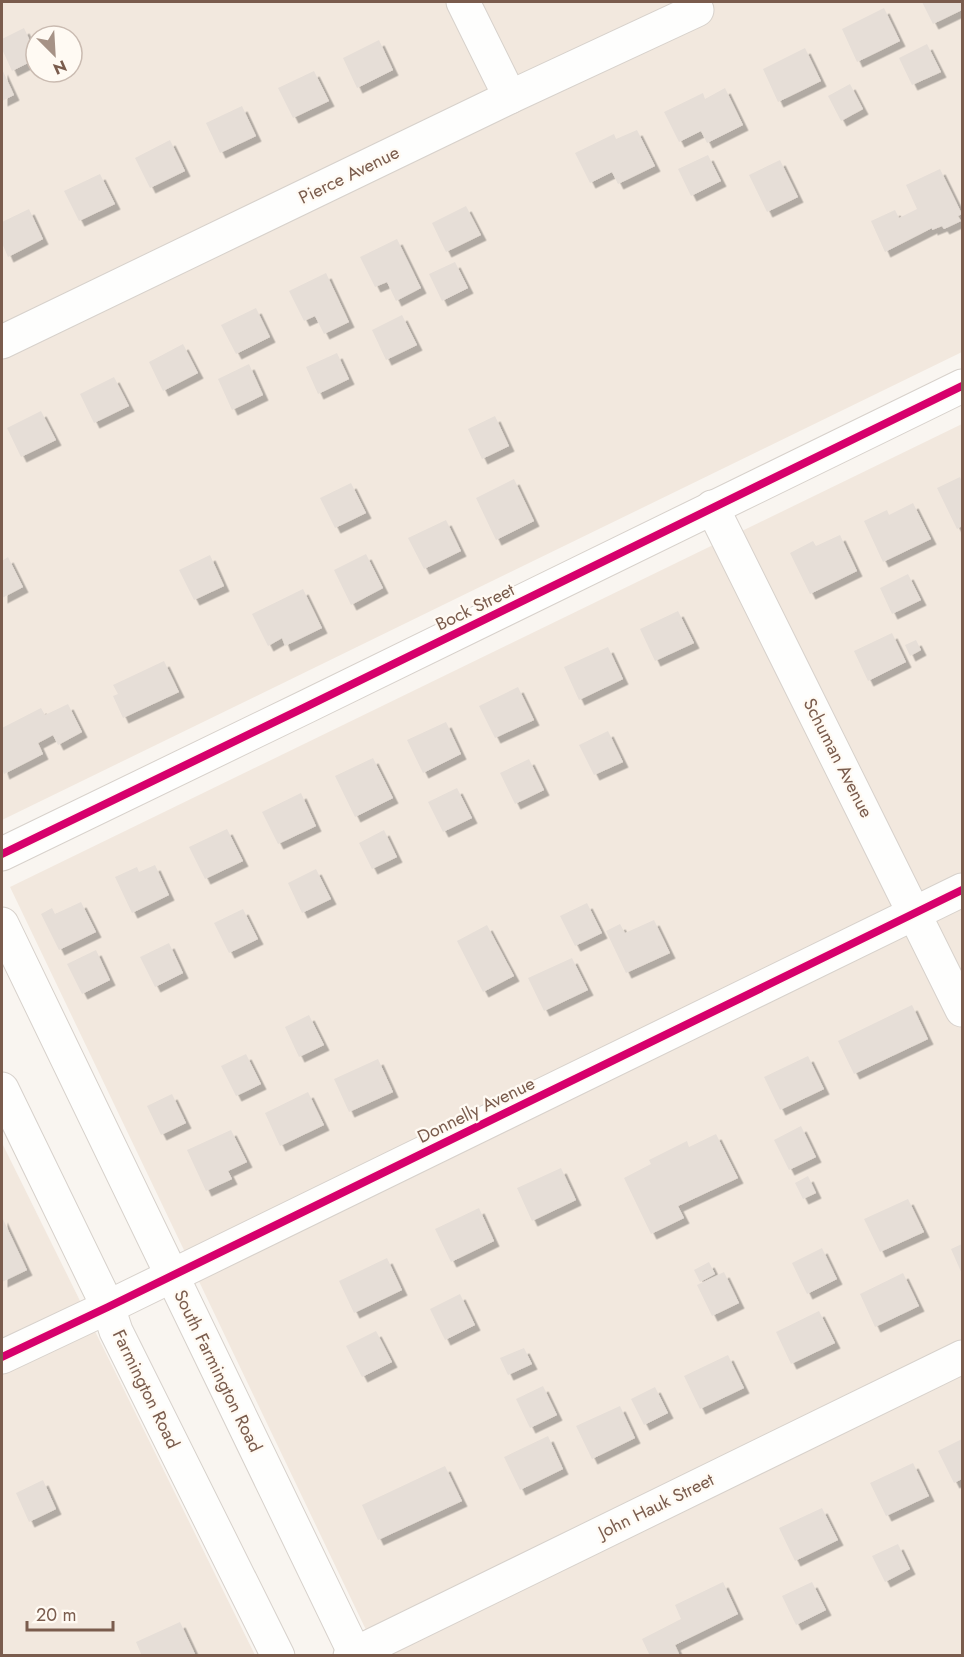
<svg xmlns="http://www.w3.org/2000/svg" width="964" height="1657" viewBox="0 0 964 1657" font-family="Jost,sans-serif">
<defs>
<filter id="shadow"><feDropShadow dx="5.5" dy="5.5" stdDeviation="0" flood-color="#0004"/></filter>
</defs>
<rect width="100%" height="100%" fill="#f9f5f0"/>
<g fill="#f2e8de" fill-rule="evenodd">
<path d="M 2,2 L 962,2 L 962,352 L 2,820 ZM 36,36 L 72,36 L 72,72 L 36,72 Z"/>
<polygon points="962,424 962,1655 378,1655 10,887"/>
<polygon points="2,1143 255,1655 2,1655"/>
</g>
<g fill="#e6ded7" filter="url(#shadow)">
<polygon points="922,2 962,2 962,10 933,24"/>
<polygon points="884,8 900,41 857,62 842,29"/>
<polygon points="24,28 36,54 36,59 12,71 2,49 2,39"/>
<polygon points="379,40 393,70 357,88 343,58"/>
<polygon points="927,44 941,72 912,85 899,58"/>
<polygon points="805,48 821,81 778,102 763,69"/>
<polygon points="2,69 14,95 2,101"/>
<polygon points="314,71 329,101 293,118 278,88"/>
<polygon points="850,84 863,109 841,121 828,96"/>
<polygon points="725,88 743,125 707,143 701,131 679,142 664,112 703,93 705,99"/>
<polygon points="242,106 256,136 220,153 206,123"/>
<polygon points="637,130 655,166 618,184 612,172 590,183 575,153 614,134 616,139"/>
<polygon points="170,140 185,171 150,188 135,158"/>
<polygon points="708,155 721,181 691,196 678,169"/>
<polygon points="780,160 798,197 767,212 749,175"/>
<polygon points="940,169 962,214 958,216 961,221 944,229 942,226 932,230 932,228 885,252 871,221 895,210 899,218 917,209 906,185"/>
<polygon points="100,174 115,204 79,221 64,191"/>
<polygon points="466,206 481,235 446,252 432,223"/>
<polygon points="29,209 43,239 8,257 2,243 2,222"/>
<polygon points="397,239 421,288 396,301 387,282 375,287 360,257"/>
<polygon points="455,262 468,288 442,301 429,274"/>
<polygon points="326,273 349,322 324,334 315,316 304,321 289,291"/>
<polygon points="256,308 270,337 236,354 221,325"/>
<polygon points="402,315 417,345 386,360 372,330"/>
<polygon points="183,344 198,373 163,391 149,362"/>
<polygon points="337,353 349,379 318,394 306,367"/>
<polygon points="249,364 263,395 232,410 218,379"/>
<polygon points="114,377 129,406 94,423 80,394"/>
<polygon points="41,411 56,440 21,457 7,428"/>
<polygon points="495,416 509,446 482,459 468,429"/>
<polygon points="960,477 962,482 962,526 957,529 937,488"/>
<polygon points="514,479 534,521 496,540 476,498"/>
<polygon points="351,483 366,513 335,528 320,498"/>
<polygon points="913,503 931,539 883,562 864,521 887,510 889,515"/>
<polygon points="446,520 461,551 424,569 408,538"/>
<polygon points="840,535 857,571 810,594 790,553 813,541 816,546"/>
<polygon points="366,554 383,588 351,605 334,570"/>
<polygon points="210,555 224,586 194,600 179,570"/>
<polygon points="8,557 23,587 2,598 2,561"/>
<polygon points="908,574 921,600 892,614 880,588"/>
<polygon points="303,589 322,628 285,646 282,638 268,646 252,614"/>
<polygon points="678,611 694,643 655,661 640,629"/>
<polygon points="892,633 906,662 868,681 854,651"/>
<polygon points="916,640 921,650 910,656 905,645"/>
<polygon points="608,647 623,679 579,700 564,667"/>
<polygon points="164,661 179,692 123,718 113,696 118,694 113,685"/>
<polygon points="518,687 534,720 495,738 479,706"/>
<polygon points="68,704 82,732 58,745 53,735 38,743 43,754 4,774 2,768 2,728 41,708 45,715"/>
<polygon points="446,722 461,754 423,773 407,740"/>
<polygon points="608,731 623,762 594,775 579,745"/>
<polygon points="373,758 393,798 355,817 335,776"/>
<polygon points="529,759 544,790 515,804 500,773"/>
<polygon points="457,788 472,818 443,832 428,802"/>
<polygon points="301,793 316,826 278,844 262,812"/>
<polygon points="227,829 243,861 205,879 189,847"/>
<polygon points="384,830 397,857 372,869 359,843"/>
<polygon points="155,865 169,895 132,913 115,877 137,867 139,872"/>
<polygon points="316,869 331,899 302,913 288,883"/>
<polygon points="81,902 96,932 59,950 41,914 52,908 55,914"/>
<polygon points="587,903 602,933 575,946 560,916"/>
<polygon points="243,909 258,939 229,953 214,923"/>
<polygon points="654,920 670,953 626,973 606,931 620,924 625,933"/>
<polygon points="487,925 514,976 483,992 457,941"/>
<polygon points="169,943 183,973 155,987 140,957"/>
<polygon points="96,950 110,980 82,994 67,964"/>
<polygon points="572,958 588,990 544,1011 528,978"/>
<polygon points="912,1005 928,1039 854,1074 838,1041"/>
<polygon points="309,1015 324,1045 299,1057 285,1027"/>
<polygon points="246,1054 261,1084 236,1096 221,1066"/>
<polygon points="808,1056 824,1089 780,1110 764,1077"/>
<polygon points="378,1059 393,1092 349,1112 334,1079"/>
<polygon points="308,1092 324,1125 280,1146 265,1113"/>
<polygon points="172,1094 186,1123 161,1135 147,1106"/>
<polygon points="801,1126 816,1157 789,1170 774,1140"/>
<polygon points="231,1130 247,1162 228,1171 232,1179 206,1191 187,1150"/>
<polygon points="716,1134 738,1178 678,1206 684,1218 651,1234 624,1178 651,1164 649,1160 687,1141 689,1147"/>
<polygon points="561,1168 576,1200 532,1221 517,1188"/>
<polygon points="808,1176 816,1193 803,1199 795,1183"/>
<polygon points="908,1199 924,1232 880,1252 864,1219"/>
<polygon points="479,1208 494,1241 451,1262 435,1229"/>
<polygon points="2,1217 27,1270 2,1282"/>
<polygon points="962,1244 962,1274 951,1249"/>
<polygon points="822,1248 837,1279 807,1294 792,1263"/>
<polygon points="387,1258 402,1290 354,1313 339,1281"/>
<polygon points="709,1262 715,1274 700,1282 694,1270"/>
<polygon points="724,1272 739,1303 712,1316 697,1285"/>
<polygon points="903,1273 919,1306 875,1327 860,1294"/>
<polygon points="460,1294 475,1325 445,1340 430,1309"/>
<polygon points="819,1311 835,1343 791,1364 776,1332"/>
<polygon points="376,1331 392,1362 362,1377 346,1346"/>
<polygon points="524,1348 532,1364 508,1375 500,1358"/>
<polygon points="728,1355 744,1388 700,1409 684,1376"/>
<polygon points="543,1386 557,1415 530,1428 516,1399"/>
<polygon points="655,1387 668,1413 644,1425 631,1399"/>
<polygon points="620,1406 635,1438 592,1459 576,1426"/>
<polygon points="548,1436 563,1469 520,1490 504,1457"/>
<polygon points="962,1439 962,1479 954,1483 938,1451"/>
<polygon points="913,1463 929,1496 886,1516 870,1483"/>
<polygon points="445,1466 462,1501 378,1540 362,1505"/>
<polygon points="43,1480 56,1509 29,1522 16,1493"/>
<polygon points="822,1508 838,1540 795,1561 779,1528"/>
<polygon points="898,1544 910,1569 885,1582 872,1556"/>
<polygon points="723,1582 738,1614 675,1645 680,1656 650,1656 642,1639 681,1619 675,1605"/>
<polygon points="812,1582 826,1610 796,1625 782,1596"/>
<polygon points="180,1622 195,1654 142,1656 136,1642"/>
</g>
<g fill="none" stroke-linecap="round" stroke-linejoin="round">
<g stroke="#d7d1cb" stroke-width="35">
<g id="street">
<polyline points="463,2 510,97"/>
<polyline points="2,342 510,97 697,10"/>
<polyline points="712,507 962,1010"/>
<path d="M 2,854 C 323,700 642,541 962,386"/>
<polyline points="2,924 356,1656"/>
<polyline points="2,1089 108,1307 116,1331 278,1656"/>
<polyline points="2,1357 108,1307 962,890"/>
<polyline points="350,1656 962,1357"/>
</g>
</g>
<use href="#street" stroke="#fefefd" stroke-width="33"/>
<g stroke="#fffaf3" stroke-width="11">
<g id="cycleway">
<path d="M 2,854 C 323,700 642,541 962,386"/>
<polyline points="2,1357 108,1307 962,890"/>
</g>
</g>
<use href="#cycleway" stroke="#d6006c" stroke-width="8"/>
</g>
<g text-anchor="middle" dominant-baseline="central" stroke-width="4.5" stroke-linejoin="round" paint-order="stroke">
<g font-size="18" fill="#7a5c4d" stroke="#fffaf3">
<text transform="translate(349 175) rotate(-26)">Pierce Avenue</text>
<text transform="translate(475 607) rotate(-26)">Bock Street</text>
<text transform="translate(838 758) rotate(63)">Schuman Avenue</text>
<text transform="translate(476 1110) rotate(-26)">Donnelly Avenue</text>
<text transform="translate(218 1371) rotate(64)">South Farmington Road</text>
<text transform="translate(146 1389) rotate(64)">Farmington Road</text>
<text transform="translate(656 1506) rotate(-26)">John Hauk Street</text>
</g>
</g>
<rect width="964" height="1657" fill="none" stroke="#7a5c4d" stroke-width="6"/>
<g transform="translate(54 54) rotate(156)"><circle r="28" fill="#fffaf3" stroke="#cabbb1" stroke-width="1.5"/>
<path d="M0-4.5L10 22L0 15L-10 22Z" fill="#a69286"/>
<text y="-9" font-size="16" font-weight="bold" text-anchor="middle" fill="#7a5c4d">N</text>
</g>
<path d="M27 1621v9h86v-9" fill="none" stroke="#7a5c4d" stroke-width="3"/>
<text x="36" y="1621" font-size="18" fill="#7a5c4d" stroke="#fffaf3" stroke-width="4.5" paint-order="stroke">20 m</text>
</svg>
